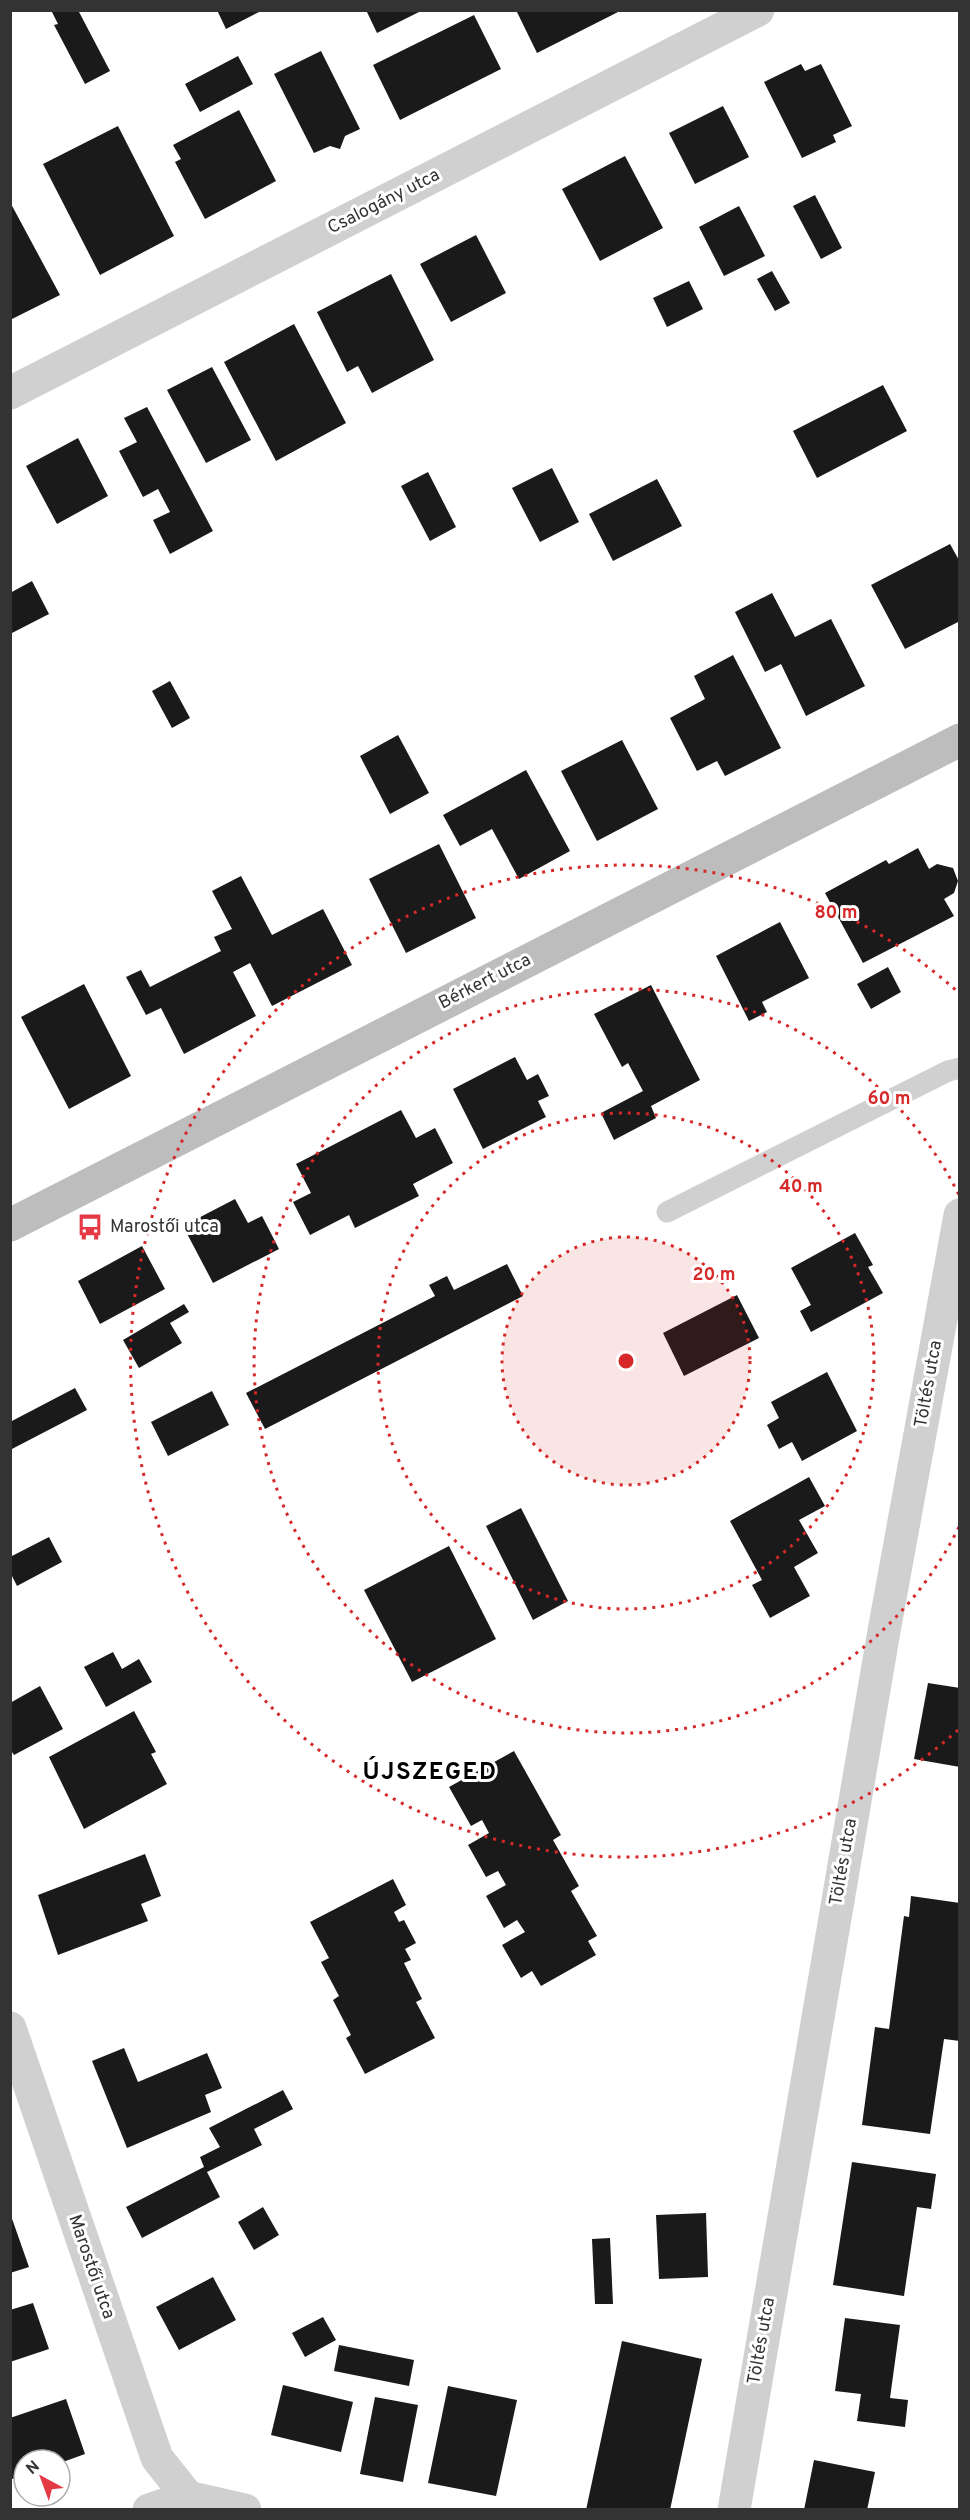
<svg xmlns="http://www.w3.org/2000/svg" width="970" height="2520" viewBox="0 0 970 2520" font-family="Overpass,sans-serif">
<rect width="100%" height="100%" fill="#fff"/>
<g fill="#1a1a1a">
<polygon points="51,10 78,10 110,71 85,84 54,25 58,24"/>
<polygon points="217,10 263,10 226,29"/>
<polygon points="366,10 423,10 377,33"/>
<polygon points="516,10 622,10 537,53"/>
<polygon points="474,15 501,69 400,120 373,65"/>
<polygon points="321,51 360,129 345,136 340,149 330,146 314,153 274,74"/>
<polygon points="238,56 253,84 200,112 185,84"/>
<polygon points="801,64 805,71 821,64 852,126 833,135 836,142 802,158 764,82"/>
<polygon points="723,106 749,157 695,184 669,133"/>
<polygon points="239,110 276,181 205,219 175,162 181,159 173,145"/>
<polygon points="118,126 174,236 100,275 43,164"/>
<polygon points="625,156 663,228 600,261 562,189"/>
<polygon points="815,195 842,248 821,259 793,206"/>
<polygon points="10,202 60,295 10,320"/>
<polygon points="739,206 765,256 724,276 699,227"/>
<polygon points="476,235 506,293 451,322 420,264"/>
<polygon points="772,271 790,303 775,311 757,279"/>
<polygon points="391,274 434,360 372,393 358,366 347,372 317,312"/>
<polygon points="689,281 703,309 667,327 653,298"/>
<polygon points="294,324 346,423 276,461 224,362"/>
<polygon points="212,367 251,440 206,463 167,390"/>
<polygon points="883,385 907,431 817,478 793,431"/>
<polygon points="147,407 213,531 170,554 153,520 170,512 158,489 143,497 119,451 137,442 124,418"/>
<polygon points="78,438 108,496 57,524 26,466"/>
<polygon points="552,468 579,522 540,542 512,488"/>
<polygon points="428,472 456,527 430,541 401,486"/>
<polygon points="657,479 682,526 613,561 589,514"/>
<polygon points="950,544 960,562 960,621 905,649 871,585"/>
<polygon points="32,581 49,614 10,634 10,593"/>
<polygon points="772,593 795,637 831,619 865,686 806,716 781,664 765,672 735,612"/>
<polygon points="733,655 781,748 725,776 717,761 697,771 670,718 705,699 694,676"/>
<polygon points="170,681 190,718 172,728 152,691"/>
<polygon points="398,735 429,793 390,814 360,756"/>
<polygon points="622,740 658,809 597,841 561,771"/>
<polygon points="526,770 570,851 519,879 492,829 460,846 443,815"/>
<polygon points="439,844 476,918 406,953 369,879"/>
<polygon points="918,848 929,869 937,864 953,868 958,881 954,893 944,899 954,916 863,963 825,893 886,860 889,864"/>
<polygon points="241,876 272,935 323,909 352,965 272,1006 250,963 233,972 256,1016 184,1054 161,1008 146,1015 126,977 141,970 150,987 221,951 214,937 232,929 212,891"/>
<polygon points="780,922 809,978 762,1002 767,1012 749,1021 716,956"/>
<polygon points="888,967 901,992 871,1009 857,984"/>
<polygon points="84,984 131,1076 69,1109 21,1017"/>
<polygon points="651,985 700,1080 651,1106 656,1118 614,1140 601,1113 643,1091 628,1063 622,1067 594,1014"/>
<polygon points="515,1057 527,1080 538,1074 549,1096 538,1101 546,1117 483,1149 453,1089"/>
<polygon points="401,1110 416,1138 435,1128 453,1163 413,1184 419,1196 355,1228 349,1215 310,1235 293,1202 311,1193 296,1164"/>
<polygon points="235,1199 248,1223 262,1216 279,1249 213,1283 183,1226"/>
<polygon points="855,1233 873,1265 868,1267 883,1293 811,1332 800,1311 811,1305 791,1268"/>
<polygon points="142,1246 165,1289 100,1324 78,1281"/>
<polygon points="507,1264 523,1296 265,1429 246,1393 435,1296 429,1285 447,1276 454,1290"/>
<polygon points="737,1295 759,1338 684,1376 663,1333"/>
<polygon points="184,1304 189,1312 170,1323 182,1343 139,1368 123,1340"/>
<polygon points="827,1372 857,1431 802,1461 792,1442 779,1449 767,1425 779,1418 771,1402"/>
<polygon points="75,1388 87,1410 10,1450 10,1422"/>
<polygon points="212,1391 229,1425 168,1456 151,1422"/>
<polygon points="809,1477 825,1506 799,1520 818,1553 794,1567 810,1596 770,1618 752,1585 762,1580 730,1521"/>
<polygon points="521,1508 568,1601 533,1620 486,1526"/>
<polygon points="49,1537 62,1562 17,1586 10,1572 10,1557"/>
<polygon points="449,1546 496,1639 412,1682 364,1590"/>
<polygon points="113,1652 122,1669 139,1659 152,1682 106,1707 84,1667"/>
<polygon points="928,1683 960,1688 960,1767 914,1759"/>
<polygon points="40,1686 63,1729 14,1755 10,1749 10,1703"/>
<polygon points="134,1711 156,1752 151,1754 167,1784 84,1829 49,1757"/>
<polygon points="514,1751 561,1835 553,1840 579,1886 571,1891 597,1936 588,1941 596,1955 541,1986 532,1971 521,1978 502,1945 525,1932 517,1920 504,1928 486,1896 506,1885 498,1871 486,1877 468,1845 489,1833 482,1820 471,1826 449,1787"/>
<polygon points="145,1854 161,1896 141,1904 148,1921 58,1955 38,1895"/>
<polygon points="393,1879 406,1905 394,1912 399,1922 404,1920 416,1943 405,1949 411,1960 404,1963 422,1999 416,2002 435,2038 365,2074 346,2038 351,2035 333,2000 339,1996 321,1962 329,1958 310,1922"/>
<polygon points="911,1896 960,1903 960,2041 944,2039 930,2134 862,2125 875,2027 889,2029 904,1916 909,1917"/>
<polygon points="124,2048 138,2082 207,2053 222,2088 205,2095 211,2112 127,2148 92,2061"/>
<polygon points="283,2090 293,2109 254,2129 262,2145 207,2172 220,2197 142,2238 126,2207 204,2167 200,2157 220,2147 209,2128"/>
<polygon points="852,2162 936,2174 931,2209 917,2207 904,2296 833,2285"/>
<polygon points="263,2207 279,2235 254,2250 238,2222"/>
<polygon points="10,2213 29,2267 10,2273"/>
<polygon points="706,2213 708,2277 659,2279 656,2215"/>
<polygon points="610,2238 613,2304 595,2304 592,2239"/>
<polygon points="213,2277 236,2320 179,2350 156,2307"/>
<polygon points="33,2303 49,2349 10,2362 10,2310"/>
<polygon points="323,2317 336,2340 305,2357 292,2333"/>
<polygon points="845,2318 900,2325 890,2398 908,2400 905,2427 857,2421 861,2394 835,2391"/>
<polygon points="622,2341 702,2359 670,2510 586,2510"/>
<polygon points="339,2345 414,2360 409,2386 334,2371"/>
<polygon points="283,2385 353,2402 341,2452 271,2435"/>
<polygon points="448,2386 517,2400 496,2496 428,2483"/>
<polygon points="375,2397 418,2405 403,2482 360,2474"/>
<polygon points="66,2399 85,2454 60,2463 60,2460 24,2460 24,2475 12,2479 10,2418"/>
<polygon points="814,2460 875,2472 867,2510 804,2510"/>
</g>
<g fill="none" stroke-linecap="round" stroke-linejoin="round">
<polyline stroke="#d0d0d0" stroke-width="21" points="667,1212 948,1071 960,1068"/>
<g stroke="#d0d0d0" stroke-width="33">
<polyline points="10,393 758,10"/>
<polyline points="10,2028 157,2458 188,2497"/>
<polyline points="149,2510 188,2497 245,2510"/>
<polyline points="734,2510 884,1631 960,1215"/>
</g>
<polyline stroke="#bdbdbd" stroke-width="33" points="10,1225 960,740"/>
</g>
<circle cx="626" cy="1361" r="124" fill="#d62828" fill-opacity=".12"/>
<g fill="none" stroke="#d62828" stroke-width="3" stroke-dasharray="3 6">
<circle cx="626" cy="1361" r="124"/>
<circle cx="626" cy="1361" r="248"/>
<path d="M959 1527A372 372 0 1 1 959 1195"/>
<path d="M958 1730A496 496 0 1 1 958 992"/>
</g>
<defs>
<g id="bus-bare" transform="scale(2.07)"><path d="M-5-6H5V4H4V6H2V4H-2V6H-4V4H-5ZM-3.5-4V0h7V-4ZM-3.5 1.2v1.5H-2V1.2ZM2 1.2v1.5H3.5V1.2Z" fill="#e63946" stroke="#fff" stroke-width="2.5" paint-order="stroke"/></g>
</defs>
<g fill-rule="evenodd">
<use href="#bus-bare" x="90" y="1227"/>
</g>
<g text-anchor="middle" dominant-baseline="central" stroke-width="6" stroke-linejoin="round" paint-order="stroke">
<g font-size="18" fill="#333" stroke="#fff">
<text transform="translate(384 202) rotate(-27)">Csalogány utca</text>
<text transform="translate(485 982) rotate(-27)">Bérkert utca</text>
<text transform="translate(929 1384) rotate(-80)">Töltés utca</text>
<text transform="translate(844 1862) rotate(-80)">Töltés utca</text>
<text transform="translate(91 2267) rotate(71)">Marostői utca</text>
<text transform="translate(762 2341) rotate(-80)">Töltés utca</text>
</g>
<g font-size="18" fill="#333" stroke="#fff" text-anchor="start">
<text x="110" y="1227">Marostői utca</text>
</g>
<g font-size="24" font-weight="bold" letter-spacing="1.5" fill="#000" stroke="#fff">
<text x="430" y="1773">ÚJSZEGED</text>
</g>
</g>
<circle cx="626" cy="1361" r="9" fill="#d62828" stroke="#fff" stroke-width="3"/>
<g font-size="18" text-anchor="middle" font-weight="bold" fill="#d62828" stroke="#fff" stroke-width="6" stroke-linejoin="round" paint-order="stroke">
<text x="836" y="918">80 m</text>
<text x="889" y="1104">60 m</text>
<text x="801" y="1192">40 m</text>
<text x="714" y="1280">20 m</text>
</g>
<rect width="970" height="2520" fill="none" stroke="#333333" stroke-width="24"/>
<g transform="translate(42 2478) rotate(319)"><circle r="28" fill="#ffffff" stroke="#adadad" stroke-width="1.5"/>
<path d="M0-4.5L10 22L0 15L-10 22Z" fill="#e63946"/>
<text y="-9" font-size="16" font-weight="bold" text-anchor="middle" fill="#333333">N</text>
</g>
</svg>
